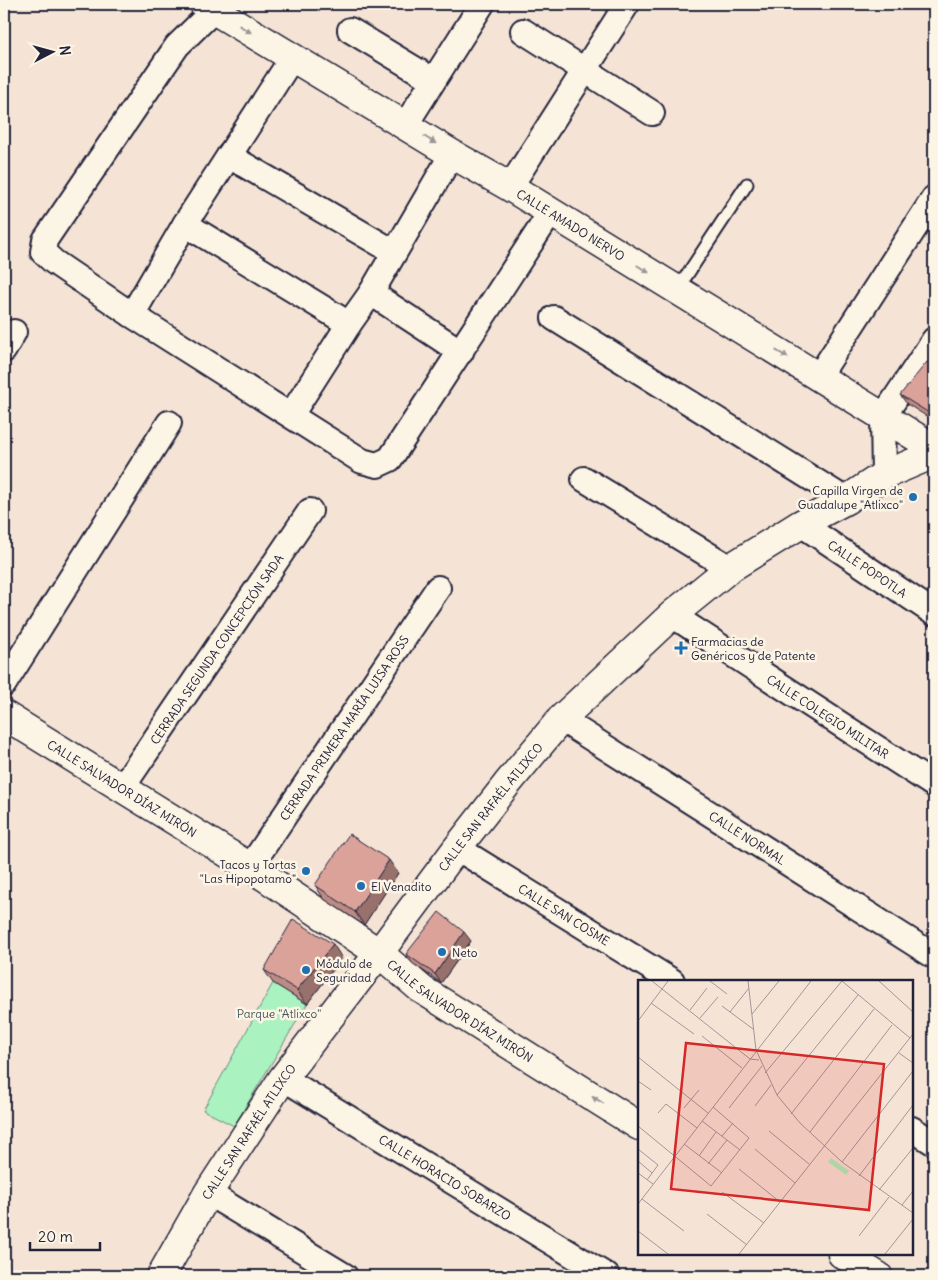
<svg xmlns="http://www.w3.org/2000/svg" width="938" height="1280" viewBox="0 0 938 1280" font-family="Delius,sans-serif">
<rect width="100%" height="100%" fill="#f5e4d6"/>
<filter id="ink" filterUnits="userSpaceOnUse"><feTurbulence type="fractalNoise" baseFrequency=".02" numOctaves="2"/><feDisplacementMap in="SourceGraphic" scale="10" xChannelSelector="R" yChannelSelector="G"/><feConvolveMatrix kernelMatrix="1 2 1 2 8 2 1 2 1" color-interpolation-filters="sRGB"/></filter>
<g filter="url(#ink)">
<polygon fill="#aaf2bf" stroke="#668a7d" points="273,983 307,1004 234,1126 203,1110"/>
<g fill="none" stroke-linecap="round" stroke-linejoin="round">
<g stroke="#22223b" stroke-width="15">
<polyline id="lane" points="677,290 747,184"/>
</g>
<g stroke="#22223b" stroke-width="28">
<g id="street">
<polyline points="220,4 177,46 45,240 43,252 54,262 132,315 362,461 377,465 390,459 551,212"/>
<polyline points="350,30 433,80"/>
<polyline points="523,31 652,113"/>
<polyline points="406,124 482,4"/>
<polyline points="229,156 394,252"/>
<polyline points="510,187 627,4"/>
<polyline points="185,224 349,324"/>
<polyline points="371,293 461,352"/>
<polyline points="132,315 185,224 292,58"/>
<polyline points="554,318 846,500"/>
<polyline points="4,350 14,332"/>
<polyline points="819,376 934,198"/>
<polyline points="291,415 349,324 371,293 452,154"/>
<polyline points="884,475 883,417 934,340"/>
<polyline points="584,479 730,568"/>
<path id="s1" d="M 801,524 L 934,613"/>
<path id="s2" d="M 672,615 L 934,785"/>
<polyline points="4,684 169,423"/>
<path id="s3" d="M 561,719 L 934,956"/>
<path id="s4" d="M 122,788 L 310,511"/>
<path id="s5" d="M 457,848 L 672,981"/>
<path id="s6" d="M 250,867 L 438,588"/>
<path id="s7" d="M 283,1078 L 607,1276"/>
<polyline points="912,1129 934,1143"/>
<polyline points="208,1193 345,1276"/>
</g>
</g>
<g stroke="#22223b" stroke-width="31">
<g id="secondary">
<path id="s8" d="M 204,4 L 452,154 L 510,187 L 934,448"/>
<path id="s9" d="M 4,715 L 250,867 L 379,953 L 421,989 L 639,1126"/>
<polyline points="842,1254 878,1276"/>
<path id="s10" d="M 161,1276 L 208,1193 L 283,1078 L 379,953 L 457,848 L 507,784 L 561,719 L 672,615 L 730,568 L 801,524 L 846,500 L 884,475 L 934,454"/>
</g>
</g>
<use href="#lane" stroke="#fcf5e5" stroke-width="11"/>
<use href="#street" stroke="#fcf5e5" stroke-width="24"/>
<use href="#secondary" stroke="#fcf5e5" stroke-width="28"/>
</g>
<g fill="#bc8b84" stroke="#22223b">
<polygon points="934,367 934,421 907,404 900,395"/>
<polygon points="398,873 364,925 324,899 315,885"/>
<polygon points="471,941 441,983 412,963 406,954"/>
<polygon points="342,958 307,1004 273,983 264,970"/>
</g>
<g fill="#99716c" stroke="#22223b">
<polygon points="389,860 398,873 364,925 355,912"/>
<polygon points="464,932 471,941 441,983 435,974"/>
<polygon points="333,944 342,958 307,1004 297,990"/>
</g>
<g fill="#dba29a" stroke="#22223b">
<polygon points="927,362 934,367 934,416 900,395"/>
<polygon points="934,487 934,494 929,490"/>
<polygon points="349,834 389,860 355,912 315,885"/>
<polygon points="439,912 464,932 435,974 406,954"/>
<polygon points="293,919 333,944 297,990 264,970"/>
</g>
<defs><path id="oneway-solid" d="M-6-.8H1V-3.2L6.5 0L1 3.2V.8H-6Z" transform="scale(1.25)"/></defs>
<g fill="#9a9698">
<use href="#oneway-solid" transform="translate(245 29) rotate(31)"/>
<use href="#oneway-solid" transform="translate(430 140) rotate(32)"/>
<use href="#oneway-solid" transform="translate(643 269) rotate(32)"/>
<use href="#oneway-solid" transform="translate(782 354) rotate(31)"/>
<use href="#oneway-solid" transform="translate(598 1100) rotate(-148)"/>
</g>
</g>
<g fill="#1f6fb2" stroke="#fcf5e5" stroke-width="2">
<circle cx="913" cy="497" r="5"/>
<path d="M678.5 640.5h5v5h5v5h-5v5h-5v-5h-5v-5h5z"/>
<circle cx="306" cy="871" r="5"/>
<circle cx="361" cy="886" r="5"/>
<circle cx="442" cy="952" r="5"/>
<circle cx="306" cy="970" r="5"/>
</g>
<g text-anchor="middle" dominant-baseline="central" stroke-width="5" stroke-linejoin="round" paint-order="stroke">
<g font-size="12" fill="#22223b" stroke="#fcf5e5">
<text stroke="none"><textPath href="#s8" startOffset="428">CALLE AMADO NERVO</textPath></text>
<text stroke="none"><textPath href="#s1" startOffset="80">CALLE POPOTLA</textPath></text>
<text stroke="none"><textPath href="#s4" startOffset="168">CERRADA SEGUNDA CONCEPCIÓN SADA</textPath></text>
<text stroke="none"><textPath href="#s2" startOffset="186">CALLE COLEGIO MILITAR</textPath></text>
<text stroke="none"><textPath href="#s6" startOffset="168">CERRADA PRIMERA MARÍA LUISA ROSS</textPath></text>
<text stroke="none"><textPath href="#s9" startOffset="139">CALLE SALVADOR DÍAZ MIRÓN</textPath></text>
<text stroke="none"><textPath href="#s10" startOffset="574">CALLE SAN RAFAÉL ATLIXCO</textPath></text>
<text stroke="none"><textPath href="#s3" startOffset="221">CALLE NORMAL</textPath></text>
<text stroke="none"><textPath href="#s5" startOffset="126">CALLE SAN COSME</textPath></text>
<text stroke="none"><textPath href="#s9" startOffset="544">CALLE SALVADOR DÍAZ MIRÓN</textPath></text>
<text stroke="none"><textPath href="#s10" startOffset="169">CALLE SAN RAFAÉL ATLIXCO</textPath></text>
<text stroke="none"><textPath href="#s7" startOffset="190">CALLE HORACIO SOBARZO</textPath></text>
</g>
<g font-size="12" fill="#22223b" stroke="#fcf5e5" text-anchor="start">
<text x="903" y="490" text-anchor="end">Capilla Virgen de<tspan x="903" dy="14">Guadalupe "Atlixco"</tspan></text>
<text x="691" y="641">Farmacias de<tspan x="691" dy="14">Genéricos y de Patente</tspan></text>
<text x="296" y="864" text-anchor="end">Tacos y Tortas<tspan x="296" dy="14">"Las Hipopotamo"</tspan></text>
<text x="371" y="886">El Venadito</text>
<text x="452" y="952">Neto</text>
<text x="316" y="963">Módulo de<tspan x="316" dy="14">Seguridad</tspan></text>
</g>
<g font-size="12" fill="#44565c" stroke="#fcf5e5">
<text x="279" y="1013">Parque "Atlixco"</text>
</g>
</g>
<g transform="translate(638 980)">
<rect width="275" height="275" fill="#f5e4d6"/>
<path d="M 193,178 L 211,191 L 208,195 L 190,182 Z" fill="#aaf2bf"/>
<path fill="none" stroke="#a19698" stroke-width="1" d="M 14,1 L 112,79 L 121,80M 72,1 L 89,14M 110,1 L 118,70 L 139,115 L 162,143 L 204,182 L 275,233M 241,1 L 275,32M 13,23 L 56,54M 84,26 L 115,49M 52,30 L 69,8M 92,32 L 111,8M 114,34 L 141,1M 62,38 L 80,17M 0,41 L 30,1M 64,56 L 104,88M 261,73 L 275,83M 0,77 L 70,133M 127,93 L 204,1 L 272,58M 0,101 L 13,110M 139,115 L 220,15M 117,126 L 133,105M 46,128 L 61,110M 91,128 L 124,86M 20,133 L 28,124 L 59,148M 153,134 L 236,29M 64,141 L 102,170M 0,146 L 73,206 L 111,158 L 75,127M 131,151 L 171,184M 172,152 L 254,45M 84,156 L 95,143M 46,164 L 84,193M 0,169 L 20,185 L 9,200M 117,169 L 157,203M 61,176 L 78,152M 0,181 L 14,193M 204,182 L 275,91M 70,184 L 89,160M 101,189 L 142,222M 0,193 L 15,204M 221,196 L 275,125M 241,210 L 275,168M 84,212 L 126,243M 4,219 L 46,251M 0,224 L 173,1M 264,225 L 275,211M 69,234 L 109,265M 0,251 L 30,274M 221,256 L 251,217M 101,274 L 275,54M 247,274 L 275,239"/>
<path fill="#d62828" fill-opacity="0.15" stroke="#d62828" stroke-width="2.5" d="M 48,63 L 246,84 L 231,230 L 33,209 Z"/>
<rect width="275" height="275" fill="none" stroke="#22223b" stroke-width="2.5"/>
</g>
<rect width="938" height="1280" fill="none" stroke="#fcf5e5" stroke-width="20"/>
<rect x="10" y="10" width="918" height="1260" fill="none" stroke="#22223b" stroke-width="2" filter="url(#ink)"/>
<g transform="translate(52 52) rotate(84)" stroke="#fcf5e5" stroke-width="4" paint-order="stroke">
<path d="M0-4L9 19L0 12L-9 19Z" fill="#22223b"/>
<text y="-8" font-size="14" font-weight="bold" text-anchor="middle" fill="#22223b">N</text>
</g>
<path d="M30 1242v8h70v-8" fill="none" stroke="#22223b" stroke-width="2.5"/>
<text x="38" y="1242" font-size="15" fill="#22223b" stroke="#fcf5e5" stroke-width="4" paint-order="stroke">20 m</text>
</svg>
